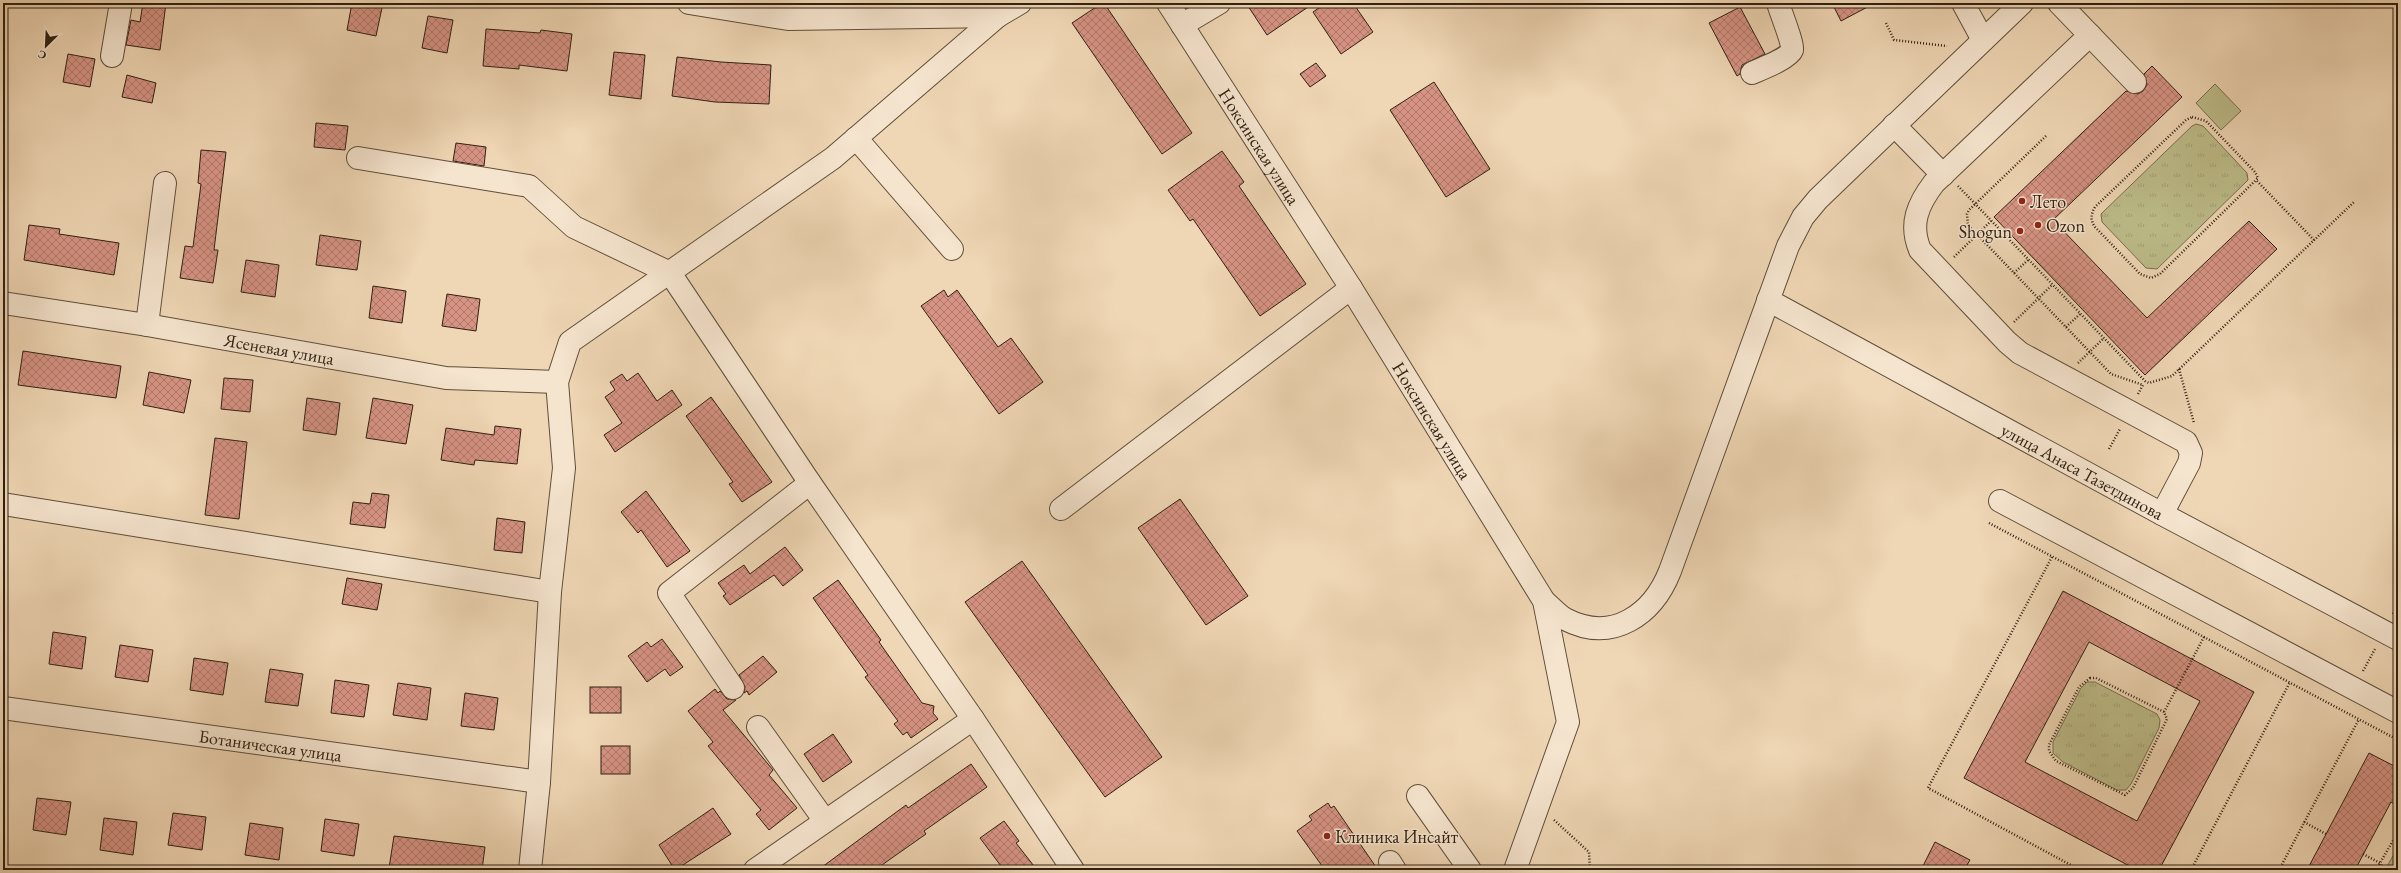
<svg xmlns="http://www.w3.org/2000/svg" width="2401" height="873" viewBox="0 0 2401 873" font-family="'EB Garamond',serif">
<defs>
<pattern id="park-tufts" width="24" height="20" patternUnits="userSpaceOnUse"><rect width="24" height="20" fill="#bdbd8a"/><path d="M3 7l-1-3M5 7V3M7 7l1-3M15 17l-1-3M17 17v-4M19 17l1-3" fill="none" stroke="#a3a276"/></pattern>
<pattern id="building-cross-hatch" width="8" height="8" patternUnits="userSpaceOnUse"><rect width="8" height="8" fill="#d79384"/><path d="M0 0l8 8M0 8l8-8" fill="none" stroke="#af786b"/></pattern>
</defs>
<rect width="100%" height="100%" fill="#efd6b4"/>
<filter id="stains"><feTurbulence type="fractalNoise" baseFrequency=".005" numOctaves="4"/><feColorMatrix values="0 0 0 0 .2 0 0 0 0 .09 0 0 0 0 .02 0 0 0 .5 -.17"/></filter>
<radialGradient id="worn" r=".72"><stop offset=".6" stop-color="#630" stop-opacity="0"/><stop offset="1" stop-color="#630" stop-opacity=".3"/></radialGradient>
<g fill="url(#park-tufts)" stroke="#766e4e">
<polygon points="2196,124 2203,126 2247,173 2248,180 2157,269 2146,268 2102,222 2101,214 2192,126"/>
<polygon points="2087,682 2095,682 2157,714 2160,720 2159,728 2131,784 2126,790 2117,790 2063,762 2053,753 2053,742 2081,688"/>
<polygon points="2398,846 2398,870 2385,870 2398,847"/>
</g>
<polygon fill="#bdbd8a" stroke="#766e4e" points="2215,84 2241,111 2221,130 2196,103"/>
<g fill="url(#building-cross-hatch)" stroke="#2f2012" fill-rule="evenodd">
<polygon points="143,3 166,3 160,50 126,45 131,20 140,22"/>
<polygon points="352,3 383,3 376,36 347,30"/>
<polygon points="1102,3 1104,3 1192,133 1162,154 1072,23"/>
<polygon points="1246,3 1314,3 1267,35"/>
<polygon points="1326,3 1353,3 1373,32 1341,54 1313,12"/>
<polygon points="1832,3 1875,3 1841,21"/>
<polygon points="1740,7 1765,54 1742,65 1740,74 1737,76 1709,23"/>
<polygon points="428,16 453,20 447,53 422,48"/>
<polygon points="486,29 540,33 541,30 572,34 567,71 519,65 519,69 483,66"/>
<polygon points="614,52 645,55 641,99 609,95"/>
<polygon points="68,54 95,59 90,87 63,82"/>
<polygon points="677,57 721,62 771,65 769,104 715,102 672,96"/>
<polygon points="1316,63 1326,76 1310,87 1300,74"/>
<polygon points="2152,66 2182,97 2053,220 2147,318 2249,221 2277,249 2145,375 1994,217 2126,91 2138,94 2143,91 2147,85 2144,74"/>
<polygon points="127,75 156,83 152,103 122,97"/>
<polygon points="1434,82 1490,169 1446,197 1390,110"/>
<polygon points="316,123 348,126 345,150 314,147"/>
<polygon points="456,143 486,147 484,166 453,161"/>
<polygon points="201,150 226,152 214,250 218,250 213,283 180,278 185,246 193,247 201,184 198,183"/>
<polygon points="1222,151 1244,182 1239,186 1306,284 1260,316 1193,219 1190,221 1168,190"/>
<polygon points="29,225 60,229 59,234 119,243 114,275 24,260"/>
<polygon points="320,235 361,241 357,270 316,265"/>
<polygon points="246,260 279,265 275,297 241,292"/>
<polygon points="373,286 406,291 402,323 369,318"/>
<polygon points="944,290 948,297 957,290 998,347 1011,338 1043,382 999,414 921,306"/>
<polygon points="447,294 480,299 476,331 442,326"/>
<polygon points="23,351 121,366 116,398 18,385"/>
<polygon points="149,372 191,380 184,413 143,405"/>
<polygon points="638,373 657,401 672,390 682,405 615,452 604,435 622,423 605,397 615,390 610,382 622,374 627,381"/>
<polygon points="224,378 253,380 250,412 221,409"/>
<polygon points="711,397 772,482 742,502 729,484 733,482 686,416"/>
<polygon points="307,398 340,403 336,435 303,430"/>
<polygon points="373,398 413,405 406,444 366,438"/>
<polygon points="495,426 521,429 517,464 475,460 474,465 441,460 446,428 494,435"/>
<polygon points="215,438 247,442 239,519 205,515"/>
<polygon points="646,491 690,551 667,567 641,530 638,533 621,512"/>
<polygon points="372,493 389,495 385,528 350,524 353,502 370,504"/>
<polygon points="1180,499 1248,596 1206,625 1138,528"/>
<polygon points="497,518 525,522 522,553 494,550"/>
<polygon points="785,547 803,570 783,586 774,575 730,605 723,596 726,594 718,583 744,565 750,574"/>
<polygon points="1022,561 1162,757 1105,797 965,602"/>
<polygon points="347,578 382,584 377,610 342,604"/>
<polygon points="838,580 881,640 879,642 922,703 934,706 933,713 938,719 911,738 907,732 903,735 894,724 898,721 865,677 868,675 813,598"/>
<path d="M 2063,591 L 2254,692 L 2159,870 L 2137,870 L 1964,778 ZM 2089,642 L 2200,701 L 2137,821 L 2025,762 Z"/>
<polygon points="53,632 86,637 82,669 49,664"/>
<polygon points="662,639 683,667 670,676 665,669 647,682 628,656 647,642 651,647"/>
<polygon points="120,645 153,650 148,682 115,677"/>
<polygon points="763,656 777,672 749,695 747,691 744,693 745,687 739,675"/>
<polygon points="194,658 228,663 223,695 190,690"/>
<polygon points="270,669 303,674 298,706 265,702"/>
<polygon points="335,680 369,685 364,717 331,713"/>
<polygon points="398,683 431,688 427,720 393,715"/>
<rect x="590" y="687" width="31" height="26"/>
<polygon points="715,689 718,693 720,691 727,699 736,700 723,710 773,770 769,775 797,808 769,830 756,814 761,810 708,746 713,742 688,711"/>
<polygon points="465,693 498,698 494,730 461,726"/>
<polygon points="833,734 852,762 823,782 804,754"/>
<rect x="601" y="746" width="29" height="28"/>
<polygon points="2369,753 2398,768 2398,806 2391,802 2355,870 2307,870"/>
<polygon points="971,764 987,787 924,831 926,834 889,860 875,870 818,870 906,805 908,808"/>
<polygon points="37,798 71,802 66,835 33,830"/>
<polygon points="1328,803 1331,808 1334,806 1378,870 1325,870 1297,831 1312,820 1309,816"/>
<polygon points="713,808 731,834 675,870 659,845"/>
<polygon points="173,813 206,817 202,850 168,845"/>
<polygon points="104,818 137,822 133,855 100,850"/>
<polygon points="325,819 359,824 354,856 321,851"/>
<polygon points="1004,821 1019,841 1016,843 1037,870 1004,870 980,838"/>
<polygon points="250,823 283,828 279,860 245,855"/>
<polygon points="394,836 485,847 482,870 403,870 389,868"/>
<polygon points="1935,842 1970,860 1964,870 1921,870"/>
</g>
<g fill="none" stroke-linecap="round" stroke-linejoin="round">
<g stroke="#5f4e3a" stroke-width="24">
<g id="minor">
<polyline points="689,3 788,19 998,16 1020,3"/>
<path id="s1" d="M 1168,3 L 1351,288 L 1544,601 L 1568,722 L 1515,870"/>
<polyline points="1963,3 1983,40"/>
<polyline points="2059,3 2135,82"/>
<polyline points="1182,25 1219,3"/>
<path d="M 2090,35 L 1934,183 C 1918,204 1909,224 1920,250 L 2007,342 L 2020,353 L 2186,442 L 2191,453 L 2189,463 L 2162,514"/>
<polyline points="112,56 121,3"/>
<path d="M 1752,73 C 1761,69 1789,58 1792,50 C 1794,45 1780,11 1778,3"/>
<polyline points="1894,125 1943,175"/>
<polyline points="856,138 952,249"/>
<polyline points="358,158 529,186 574,227 670,273 810,483 973,719 1073,870"/>
<path id="s2" d="M 1768,300 L 2162,514 L 2398,639"/>
<path id="s3" d="M 3,303 L 147,325 L 446,378 L 557,382"/>
<polyline points="147,325 165,183"/>
<polyline points="2000,501 2398,712"/>
<polyline points="3,504 550,592"/>
<polyline points="1061,509 1351,288"/>
<path d="M 1544,601 C 1551,607 1558,615 1565,619 C 1613,644 1653,614 1670,571 L 1788,246 L 1803,217 L 1818,199 L 2022,3"/>
<polyline points="733,688 669,593 810,483"/>
<path id="s4" d="M 3,708 L 539,782"/>
<polyline points="758,727 825,821"/>
<polyline points="1418,796 1470,870"/>
<polyline points="1390,862 1395,870"/>
<polyline points="530,870 539,782 550,592 564,468 557,382 570,342 833,158 998,16"/>
<polyline points="755,870 973,719"/>
</g>
</g>
<g stroke="#2f2012" stroke-width="2.5" stroke-dasharray="1 2" stroke-linecap="butt">
<polyline points="1886,23 1894,40 1947,46"/>
<path d="M 2192,117 L 2206,121 L 2255,172 L 2258,178 L 2160,274 L 2151,278 L 2140,274 L 2095,227 C 2090,220 2091,214 2095,207 L 2186,120 Z"/>
<polyline points="2046,136 1969,210 1967,214 1968,225 2111,374 2143,385"/>
<polyline points="2257,181 2314,240"/>
<polyline points="1958,186 2145,381 2149,383 2172,376 2355,201"/>
<polyline points="1954,257 1991,221"/>
<polyline points="2014,273 2028,260"/>
<polyline points="2014,322 2052,285"/>
<polyline points="2066,327 2080,314"/>
<polyline points="2078,363 2104,338"/>
<polyline points="2179,369 2194,423"/>
<polyline points="2138,394 2143,385"/>
<polyline points="2109,449 2120,429"/>
<polyline points="1989,523 2398,740"/>
<polyline points="2052,557 1928,788 2080,870"/>
<polyline points="2393,614 2398,605"/>
<polyline points="2363,671 2375,649"/>
<polygon points="2090,678 2096,678 2164,712 2167,719 2133,788 2125,795 2056,761 2049,751 2049,745 2079,687"/>
<polyline points="2164,712 2204,637"/>
<polyline points="1554,820 1589,852 1590,870"/>
<polyline points="2304,822 2326,834"/>
<polyline points="2363,854 2380,863 2384,870"/>
<polyline points="2191,870 2290,682"/>
<polyline points="2279,870 2359,719"/>
<polyline points="2376,870 2398,832"/>
</g>
<use href="#minor" stroke="#f5e4ce" stroke-width="22"/>
</g>
<g fill="#8f2418" stroke="#f5e4ce" stroke-width="1.5">
<circle cx="2022" cy="201" r="4"/>
<circle cx="2038" cy="225" r="4"/>
<circle cx="2020" cy="231" r="4"/>
<circle cx="1327" cy="836" r="4"/>
</g>
<g text-anchor="middle" dominant-baseline="central" stroke-width="3" stroke-linejoin="round" paint-order="stroke">
<g font-size="18" fill="#2f2012" stroke="#f5e4ce">
<text stroke="none"><textPath href="#s1" startOffset="170">Ноксинская улица</textPath></text>
<text stroke="none"><textPath href="#s3" startOffset="280">Ясеневая улица</textPath></text>
<text stroke="none"><textPath href="#s1" startOffset="494">Ноксинская улица</textPath></text>
<text stroke="none"><textPath href="#s2" startOffset="358">улица Анаса Тазетдинова</textPath></text>
<text stroke="none"><textPath href="#s4" startOffset="270">Ботаническая улица</textPath></text>
</g>
<g font-size="18" fill="#2f2012" stroke="#f5e4ce" text-anchor="start">
<text x="2030" y="201">Лето</text>
<text x="2046" y="225">Ozon</text>
<text x="2012" y="231" text-anchor="end">Shogun</text>
<text x="1335" y="836">Клиника Инсайт</text>
</g>
</g>
<rect width="2401" height="873" fill="none" stroke="#efd6b4" stroke-width="16"/>
<rect x="4" y="4" width="2393" height="865" fill="none" stroke="#2f2012" stroke-width="2"/>
<rect x="8" y="8" width="2385" height="857" fill="none" stroke="#2f2012"/>
<g transform="translate(46 46) rotate(204)" stroke="#f5e4ce" stroke-width="3" paint-order="stroke">
<path d="M0-3L7 15L0 10L-7 15Z" fill="#2f2012"/>
<text y="-6" font-size="11" font-weight="bold" text-anchor="middle" fill="#2f2012">С</text>
</g>
<rect width="100%" height="100%" filter="url(#stains)"/>
<rect width="100%" height="100%" fill="url(#worn)"/>
</svg>
